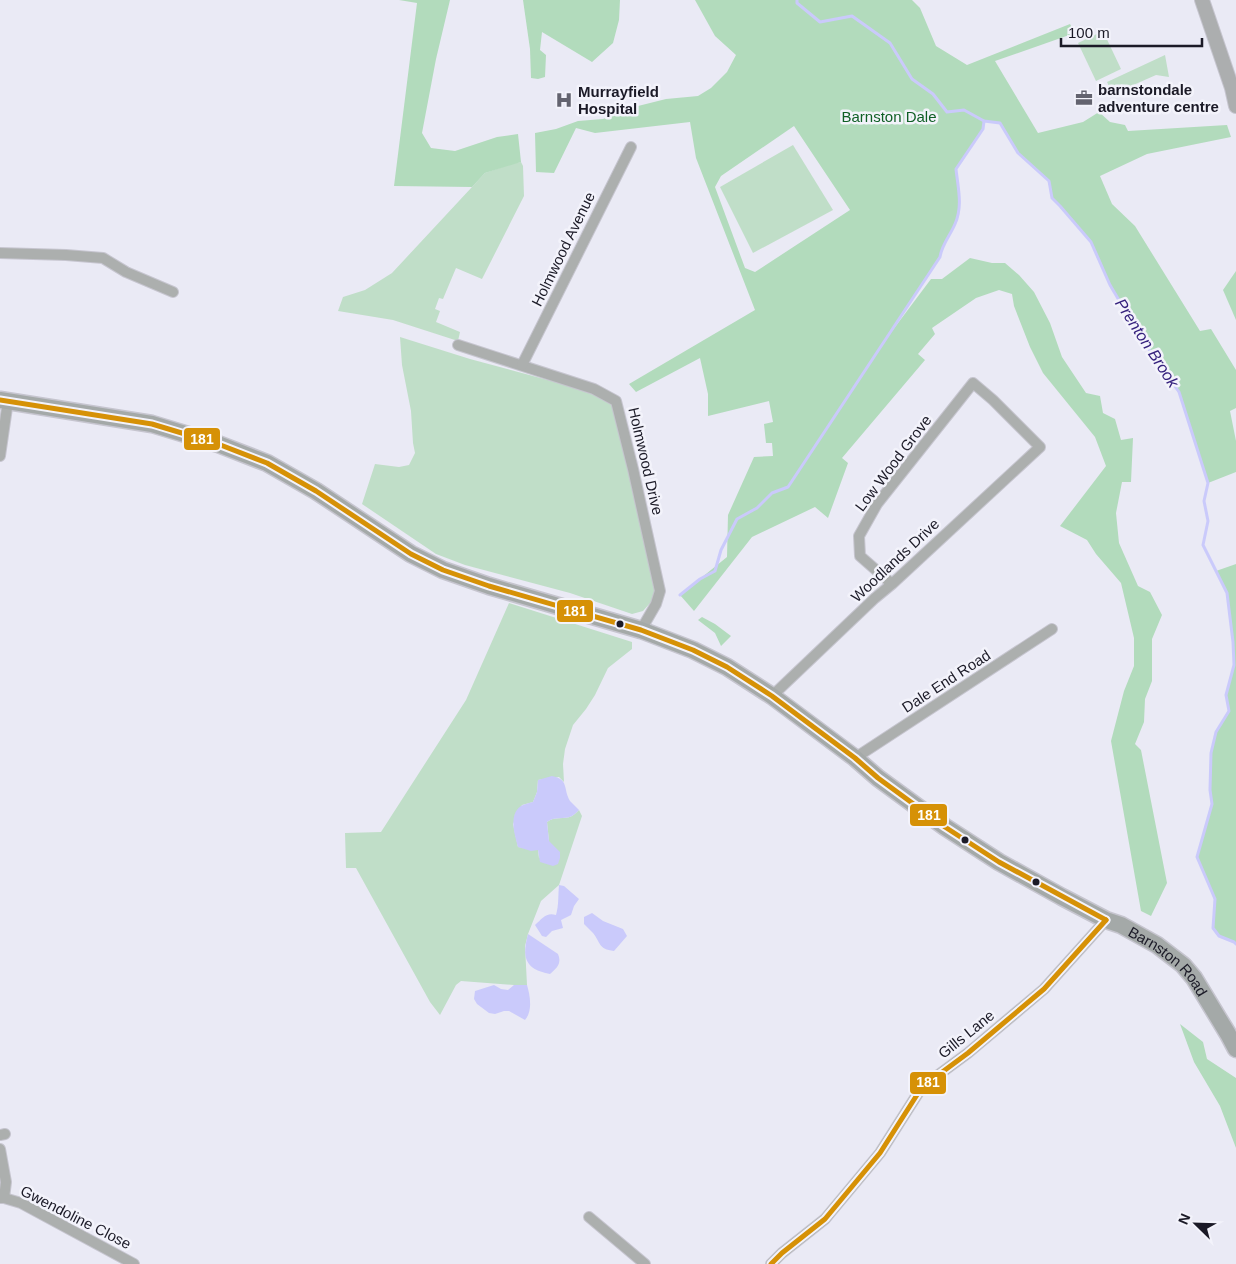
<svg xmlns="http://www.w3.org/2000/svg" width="1236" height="1264" viewBox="0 0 1236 1264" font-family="Helvetica,sans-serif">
<rect width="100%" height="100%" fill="#eaeaf5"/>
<g fill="#c0dec8">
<polygon points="1103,31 1121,69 1096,81 1078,43"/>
<polygon points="1165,55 1169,77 1156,75 1113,94 1107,82"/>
<polygon points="793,145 833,210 753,253 720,187"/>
<polygon points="521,162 523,166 524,196 482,279 456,268 443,299 439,298 435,309 440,311 436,322 460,332 458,341 393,320 338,311 343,297 365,290 392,273 485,173 511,164"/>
<polygon points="400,337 470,359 559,383 603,398 611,403 659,586 651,602 643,611 632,614 570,593 465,565 436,554 362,504 375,464 399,467 409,465 415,453 413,443 411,411 402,365"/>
<path d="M 509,603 L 632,642 L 632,649 L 608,668 L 595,695 L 586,709 L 573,725 L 565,749 L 563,764 L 564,782 L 559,777 L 538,780 L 537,792 L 533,802 L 522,805 L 513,824 L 518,847 L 538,850 L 539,858 L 549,841 L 547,822 C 554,816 564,820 572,816 C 575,814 577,812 579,810 L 582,816 L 559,885 L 541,901 L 528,934 L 525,946 L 527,985 L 514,985 L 461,981 L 456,985 L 440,1015 L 430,1002 L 356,868 L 346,868 L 345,833 L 381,832 L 466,700 Z"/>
</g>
<g fill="#b2dbbc" fill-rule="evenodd">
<polygon points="399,0 450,0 436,59 422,133 431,148 455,151 497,137 518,134 521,162 485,173 472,187 394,186 417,3"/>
<polygon points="523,0 620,0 619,20 613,43 592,62 542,32 540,50 546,55 545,77 538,79 531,78 530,49"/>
<path d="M 695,0 L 912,0 L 920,8 L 936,46 L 967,65 L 1070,24 L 1075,33 L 995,61 L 1038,133 L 1083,122 L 1099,112 L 1110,122 L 1125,125 L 1128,131 L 1227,125 L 1231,137 L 1147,154 L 1100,176 L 1112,204 L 1135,226 L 1200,331 L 1211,329 L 1236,370 L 1236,408 L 1230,411 L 1236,441 L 1236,472 L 1208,483 L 1179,392 L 1143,341 L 1110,285 L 1091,242 L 1060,206 L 1052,198 L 1049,181 L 1018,153 L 1000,123 L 984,121 L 983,129 L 956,169 C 958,188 963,205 955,224 C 950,236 942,244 940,257 L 889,335 L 931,279 L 942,279 L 970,258 L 992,263 L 1005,263 L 1019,275 L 1034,292 L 1050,323 L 1062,357 L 1086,393 L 1100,396 L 1103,413 L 1115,419 L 1121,440 L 1133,438 L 1131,482 L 1122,482 L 1116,513 L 1119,543 L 1138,586 L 1150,592 L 1162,615 L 1152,639 L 1152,681 L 1145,699 L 1144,722 L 1135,744 L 1141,750 L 1167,883 L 1151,916 L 1141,911 L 1111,741 L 1124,691 L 1134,666 L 1134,638 L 1121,583 L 1096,554 L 1087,540 L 1060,526 L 1106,466 L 1095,437 L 1043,373 L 1030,347 L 1014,306 L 1012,294 L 999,290 L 976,298 L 932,328 L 935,334 L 918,354 L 925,360 L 842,458 L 848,463 L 828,518 L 815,507 L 752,537 L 694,611 L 680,595 L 727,557 L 728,515 L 754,457 L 773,456 L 772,443 L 766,443 L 764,424 L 773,422 L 769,401 L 708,416 L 708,394 L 700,358 L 636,392 L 629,384 L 755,310 L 696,158 L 690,122 L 595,133 L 576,128 L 554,173 L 536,172 L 535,133 L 556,129 L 578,121 L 603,119 L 638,106 L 666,99 L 698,96 L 711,88 L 727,72 L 736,55 L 715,36 ZM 794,126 L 850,210 L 755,272 L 745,268 L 715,187 L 721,176 Z"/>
<polygon points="1236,271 1236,320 1223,290"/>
<polygon points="1236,564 1236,944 1234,942 1219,936 1213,928 1214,899 1197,857 1212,804 1210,790 1211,753 1216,732 1229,711 1226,695 1234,665 1233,642 1227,593 1216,571"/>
<polygon points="702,617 715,624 731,636 721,646 715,633 698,620"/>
<polygon points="1180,1024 1203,1042 1207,1059 1236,1078 1236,1148 1220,1106 1194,1062"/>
</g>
<g fill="#cacafb">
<path d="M 552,776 C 569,779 563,789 570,801 C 573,804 576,807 579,810 C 577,812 575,814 572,816 C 564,820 554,816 547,822 L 549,841 L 560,852 L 560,858 L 558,864 L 553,866 L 540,862 L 538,850 L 531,851 L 518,847 C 515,835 508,815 521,806 C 524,804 529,803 533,802 L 537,792 L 538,780 Z"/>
<path d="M 559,885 L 564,886 L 579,899 L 574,906 L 571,915 L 561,920 L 563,928 L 552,931 L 546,937 L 542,936 L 535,925 C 542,919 546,912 556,915 C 559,905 558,895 559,885 Z"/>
<path d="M 592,913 L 603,921 L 623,929 L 627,936 L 614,951 C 598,949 601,943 593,933 C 590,930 587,927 584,924 L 584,917 Z"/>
<path d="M 528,934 L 558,954 C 562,963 557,968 550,974 C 524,969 522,957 528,934 Z"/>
<path d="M 494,985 L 501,989 L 508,990 L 514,985 L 527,985 C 530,995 533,1011 525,1020 L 509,1011 L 504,1011 L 495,1014 L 489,1013 L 477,1004 L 474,999 L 475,991 Z"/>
</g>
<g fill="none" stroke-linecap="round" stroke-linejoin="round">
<g stroke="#cacafb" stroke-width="3">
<polyline points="797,0 797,3 820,22 852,16 890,43 912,79 933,94 947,112 964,110 984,121 1000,123 1018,153 1049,181 1052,198 1060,206 1091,242 1110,285 1143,341 1179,392 1208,483 1204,501 1208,521 1203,545 1227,593 1233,642 1234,665 1226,695 1229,711 1216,732 1211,753 1210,790 1212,804 1197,857 1215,899 1213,928 1219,936 1234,942 1236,944"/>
<path d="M 680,595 L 700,579 L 715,571 L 721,550 L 737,519 L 757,508 L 772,493 L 788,487 L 940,257 C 942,244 950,236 955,224 C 963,206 958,188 956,169 L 983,129 L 984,121"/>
</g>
<g stroke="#c6c5cf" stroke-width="12">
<g id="street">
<polyline points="0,253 66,255 103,258 126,272 173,292"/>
<polyline points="458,345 594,389 616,401 633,469 660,591 656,604 641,630"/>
<polyline points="522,365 631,147"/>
<polyline points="0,456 8,401"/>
<polyline points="772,696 875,598 892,584 1040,447 993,400 973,383 877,504 859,536 860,556 892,584"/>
<polyline points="855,758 1052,629"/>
<polyline points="0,1135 5,1134"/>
<polyline points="0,1149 6,1182 4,1198"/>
<polyline points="0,1198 4,1198 21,1203 134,1264"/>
<polyline points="589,1217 645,1264"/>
<polyline points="771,1264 782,1253 825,1219 880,1153 922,1087 968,1053 1044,989 1106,920"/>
</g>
</g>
<g stroke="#c6c5cf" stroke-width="16">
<polyline id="secondary" points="1202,0 1232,88 1236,106"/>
</g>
<g stroke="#c6c5cf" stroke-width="19">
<g id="primary">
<path id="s1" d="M 0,400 L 152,424 L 218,444 L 267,463 L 316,491 L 411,554 L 443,570 L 489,586 L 641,630 L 693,650 L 727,667 L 772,696 L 855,758 L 878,778 L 945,827 L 999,862 L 1062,897 L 1106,920 L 1121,925 L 1157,945 L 1183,965 L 1194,978 L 1228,1034 L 1236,1049"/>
</g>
</g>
<use href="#street" stroke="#acafae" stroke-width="10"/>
<use href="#secondary" stroke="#acaeaf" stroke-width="14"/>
<use href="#primary" stroke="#a4a9a8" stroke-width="16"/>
<g stroke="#f3f3fb" stroke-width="9">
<g id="bus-1">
<polyline points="0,400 152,424 218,444 267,463 316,491 411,554 443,570 489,586 641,630 693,650 727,667 772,696 855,758 878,778 945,827 999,862 1106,920"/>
<polyline points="771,1264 782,1253 825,1219 880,1153 922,1087 968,1053 1044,989 1106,920"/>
</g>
</g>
<use href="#bus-1" stroke="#d69106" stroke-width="5"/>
</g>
<defs>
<g id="office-bare" transform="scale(1.35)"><path d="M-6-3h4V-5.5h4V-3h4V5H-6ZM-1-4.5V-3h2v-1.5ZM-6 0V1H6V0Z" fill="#63636f" stroke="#f3f3fb" stroke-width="2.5" paint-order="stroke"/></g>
<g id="hospital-bare" transform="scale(1.35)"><path d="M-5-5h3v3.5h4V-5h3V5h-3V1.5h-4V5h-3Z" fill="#63636f" stroke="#f3f3fb" stroke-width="2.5" paint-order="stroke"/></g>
</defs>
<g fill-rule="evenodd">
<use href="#office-bare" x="1084" y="98"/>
<use href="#hospital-bare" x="564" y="100"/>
</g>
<g fill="#1b1a27" stroke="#f3f3fb" stroke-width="2">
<circle cx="620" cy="624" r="4.5"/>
<circle cx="965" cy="840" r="4.5"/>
<circle cx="1036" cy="882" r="4.5"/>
</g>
<g text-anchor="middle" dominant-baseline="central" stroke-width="5" stroke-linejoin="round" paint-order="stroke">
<g font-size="15" font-weight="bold" fill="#1b1a27" stroke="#f3f3fb" text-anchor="start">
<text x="1098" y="89">barnstondale<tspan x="1098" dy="17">adventure centre</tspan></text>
<text x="578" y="91">Murrayfield<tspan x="578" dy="17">Hospital</tspan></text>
</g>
<g font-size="15" fill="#0f5f25" stroke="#f3f3fb">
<text x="889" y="116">Barnston Dale</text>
</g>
<g font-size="15" fill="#1b1a27" stroke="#f3f3fb">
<text transform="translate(563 249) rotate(-64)">Holmwood Avenue</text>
<text transform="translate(646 461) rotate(77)">Holmwood Drive</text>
<text transform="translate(893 463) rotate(-53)">Low Wood Grove</text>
<text transform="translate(895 560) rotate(-43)">Woodlands Drive</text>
<text transform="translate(946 681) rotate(-33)">Dale End Road</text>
<text stroke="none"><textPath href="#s1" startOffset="1315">Barnston Road</textPath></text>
<text transform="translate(966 1034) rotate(-39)">Gills Lane</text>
<text transform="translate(76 1217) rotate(27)">Gwendoline Close</text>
</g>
<g font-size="16" font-style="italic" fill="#35217d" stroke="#f3f3fb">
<text transform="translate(1147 343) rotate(57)">Prenton Brook</text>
</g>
</g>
<g stroke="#f3f3fb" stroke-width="2">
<rect x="183" y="427" width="38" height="24" rx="5" fill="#d69106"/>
<rect x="556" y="599" width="38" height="24" rx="5" fill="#d69106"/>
<rect x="909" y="803" width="39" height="24" rx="5" fill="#d69106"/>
<rect x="909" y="1071" width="38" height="24" rx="5" fill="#d69106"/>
</g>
<g font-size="14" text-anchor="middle" font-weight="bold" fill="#fff">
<text x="202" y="444">181</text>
<text x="575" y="616">181</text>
<text x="929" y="820">181</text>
<text x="928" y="1087">181</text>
</g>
<g transform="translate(1196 1224) rotate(293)" stroke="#f3f3fb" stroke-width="4" paint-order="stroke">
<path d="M0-4L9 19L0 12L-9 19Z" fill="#1b1a27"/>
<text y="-8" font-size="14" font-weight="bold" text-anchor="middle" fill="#1b1a27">N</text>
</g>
<path d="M1061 38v8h141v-8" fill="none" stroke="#1b1a27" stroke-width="2.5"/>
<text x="1068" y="38" font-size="15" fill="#1b1a27" stroke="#f3f3fb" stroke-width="4" paint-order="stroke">100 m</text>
</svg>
